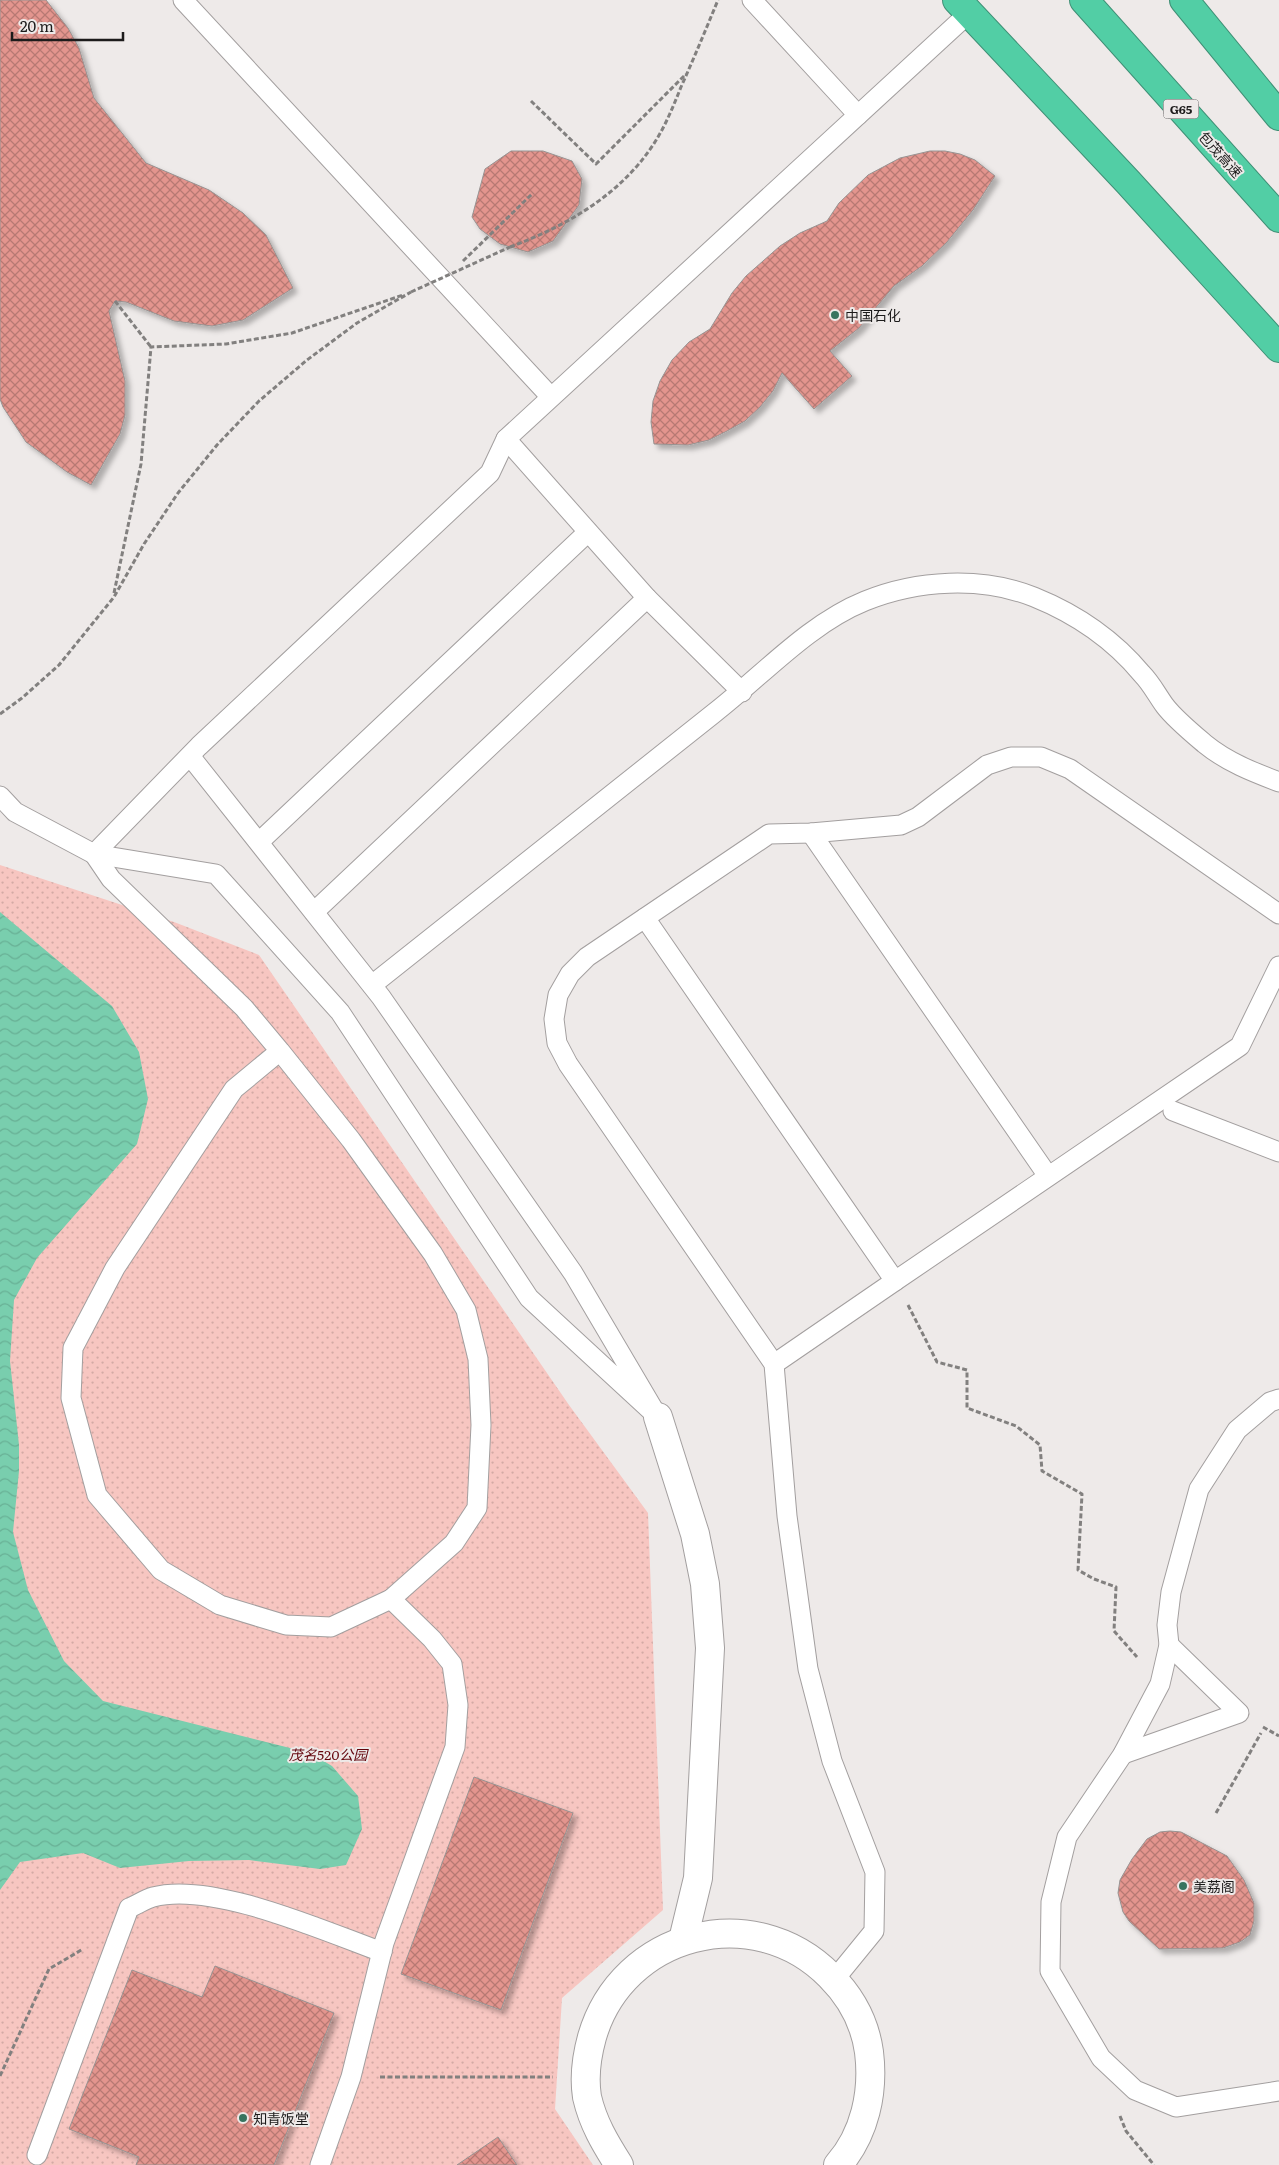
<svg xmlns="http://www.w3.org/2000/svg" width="1279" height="2165" viewBox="0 0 1279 2165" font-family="Literata,'Noto Sans SC',serif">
<defs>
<pattern id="park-dots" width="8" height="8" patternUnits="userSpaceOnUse" patternTransform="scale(1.25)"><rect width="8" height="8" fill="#f7c6c1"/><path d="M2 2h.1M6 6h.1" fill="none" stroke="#d3aaa5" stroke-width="1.8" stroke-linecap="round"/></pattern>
<pattern id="water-waves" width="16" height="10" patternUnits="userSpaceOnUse" patternTransform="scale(1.25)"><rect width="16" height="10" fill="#79ceae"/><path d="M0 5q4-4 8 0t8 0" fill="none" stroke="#68b095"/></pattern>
<pattern id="building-cross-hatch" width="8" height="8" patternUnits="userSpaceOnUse" patternTransform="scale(1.25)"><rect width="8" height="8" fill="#e3958e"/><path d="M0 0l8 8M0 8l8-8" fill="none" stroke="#b77973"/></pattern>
<filter id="shadow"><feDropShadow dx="4.5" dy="4.5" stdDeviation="2.5" flood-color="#0004"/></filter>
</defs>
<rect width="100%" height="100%" fill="#eeeae9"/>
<polygon fill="url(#park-dots)" points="0,865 174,922 259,955 569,1405 648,1513 663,1910 562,1998 555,2109 593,2165 0,2165"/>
<polygon fill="url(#water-waves)" points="0,912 112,1006 139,1052 148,1099 137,1144 37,1258 14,1300 10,1361 19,1445 19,1471 13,1532 28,1590 64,1661 103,1701 310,1753 332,1766 358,1796 362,1829 346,1865 320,1869 249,1860 189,1861 120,1868 83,1853 20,1862 0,1890"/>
<g fill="url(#building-cross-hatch)" stroke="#979392" filter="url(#shadow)">
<polygon points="0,0 46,0 68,28 79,48 94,98 146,163 209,190 243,213 266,235 293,288 243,320 212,326 174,321 126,302 115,301 109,311 125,381 125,415 120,434 91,485 67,472 26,442 3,407 0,399"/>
<polygon points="511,151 543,151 572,161 582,179 579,205 553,241 528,252 500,244 480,229 472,217 485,169"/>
<polygon points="930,151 945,151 960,154 975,160 995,176 973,210 947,242 922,266 894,286 859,328 830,351 852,376 814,409 782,373 773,391 760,407 745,421 727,431 709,440 688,445 654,444 651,422 653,401 660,381 672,360 689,342 710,329 732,293 746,276 780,246 800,233 827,221 839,203 868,175 900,158"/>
<polygon points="474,1777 573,1813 501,2010 401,1974"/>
<polygon points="1170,1831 1181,1832 1227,1856 1244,1880 1254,1903 1254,1921 1250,1935 1240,1942 1223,1948 1159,1949 1129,1921 1123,1912 1118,1893 1120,1880 1132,1859 1147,1839 1160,1832"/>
<polygon points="215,1966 334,2013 274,2165 136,2165 139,2157 69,2129 132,1970 202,1997"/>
<polygon points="498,2137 517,2165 457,2165"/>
</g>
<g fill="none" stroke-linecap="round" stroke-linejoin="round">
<g stroke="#a39f9f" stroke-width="21">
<g id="lane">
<polyline points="183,0 550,396"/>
<polyline points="752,0 858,115"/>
<polyline points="506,439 647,598 742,692"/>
<polyline points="0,796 15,812 94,854 216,874 340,1012 529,1298 658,1417 573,1273 381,997 190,756"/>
<polyline points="811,833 1048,1176"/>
<polyline points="259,842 588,532"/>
<polyline points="94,854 111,879 244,1008 280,1051 351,1140 433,1254 466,1310 478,1359 481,1425 477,1508 454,1543 391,1599 331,1627 286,1625 220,1605 161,1570 97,1495 71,1398 73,1348 115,1268 234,1089 280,1051"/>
<polyline points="94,854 199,746 490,473 506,439 969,13"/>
<polyline points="314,912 647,598"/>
<polyline points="645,918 895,1281 1240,1046 1279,966"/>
<path d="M 372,985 C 485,895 599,805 713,714 C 761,677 808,624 865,601 C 917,580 981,576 1034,597 C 1076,614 1113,639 1142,674 C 1151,683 1157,695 1165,706 C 1175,719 1192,733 1205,744 C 1227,762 1253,772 1279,782"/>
<polyline points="1173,1111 1279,1152"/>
<polyline points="774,1364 895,1281"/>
<polyline points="1279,1399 1270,1402 1237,1430 1199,1489 1171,1592 1167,1625 1169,1645 1160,1684 1123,1754 1067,1837 1051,1902 1050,1971 1101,2058 1135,2090 1176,2107 1279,2091"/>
<polyline points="1123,1754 1239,1713 1169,1645"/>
<polyline points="834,1980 874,1931 875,1872 832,1761 808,1669 787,1516 774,1364 568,1064 557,1043 554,1019 558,995 570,974 587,957 769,834 811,833 901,825 918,817 987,765 1011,757 1041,757 1070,769 1279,914"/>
<path d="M 37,2155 L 129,1908 C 137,1905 145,1899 153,1897 C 212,1881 324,1931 382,1952"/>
<polyline points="320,2165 351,2077 384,1943 455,1747 458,1705 452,1664 432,1639 391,1599"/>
</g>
</g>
<g stroke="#a39f9f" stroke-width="30">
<g id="secondary">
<polyline points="658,1417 695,1534 705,1584 710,1648 698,1878 683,1940"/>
<path d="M 619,2165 C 605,2143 593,2123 587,2097 C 584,2078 587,2055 592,2037 C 622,1933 753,1898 830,1976 C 851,1997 865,2023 869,2052 C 874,2092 865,2134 838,2165"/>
</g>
</g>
<g stroke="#3f8f75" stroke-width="30">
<g id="highway">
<polyline points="957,0 1128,182 1279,348"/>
<polyline points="1084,0 1279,218"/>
<polyline points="1184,0 1279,116"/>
</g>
</g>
<g stroke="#82807f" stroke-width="3" stroke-dasharray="5 2.5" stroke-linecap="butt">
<polyline points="531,101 596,164 686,74"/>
<path d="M 510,247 C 566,226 619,196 653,145 C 665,127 673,107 681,87 C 694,58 706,29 718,0"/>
<polyline points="463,261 533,193"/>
<polyline points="115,301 151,347"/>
<polyline points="114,593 141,464 151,347 226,344 292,333 403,295"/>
<polyline points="0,714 22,698 59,665 114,597 144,544 178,493 217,445 259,401 307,360 357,323 411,292"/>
<polyline points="908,1305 937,1362 967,1370 967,1408 1016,1426 1040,1445 1042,1471 1082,1494 1078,1570 1094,1579 1116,1587 1114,1631 1137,1657"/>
<polyline points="1263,1727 1279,1736"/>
<polyline points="1216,1813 1261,1733"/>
<polyline points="0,2076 49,1969 83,1949"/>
<polyline points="380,2077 553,2077"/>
<polyline points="1120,2116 1126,2131 1154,2165"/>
</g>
<use href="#lane" stroke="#fff" stroke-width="19"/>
<use href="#secondary" stroke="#fff" stroke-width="28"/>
<use href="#highway" stroke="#52cea5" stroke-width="28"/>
<polyline stroke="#82807f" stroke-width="3" stroke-dasharray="5 2.5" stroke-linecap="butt" points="411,292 510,247"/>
</g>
<g fill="#38745f" stroke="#eeeae9" stroke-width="2">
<circle cx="835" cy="315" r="5"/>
<circle cx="1183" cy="1886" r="5"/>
<circle cx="243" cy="2118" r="5"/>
</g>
<g text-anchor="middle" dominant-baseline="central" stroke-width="4" stroke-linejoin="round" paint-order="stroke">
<rect fill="#eeeae9" stroke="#5b5959" stroke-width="1" x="1163.5" y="99.5" width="35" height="19" rx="4"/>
<g font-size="12" font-weight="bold" fill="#1c1b1b">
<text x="1181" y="109">G65</text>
</g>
<g font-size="14" fill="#1c1b1b" stroke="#eeeae9">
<text transform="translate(1221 154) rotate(48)">包茂高速</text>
</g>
<g font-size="14" fill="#1c1b1b" stroke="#eeeae9" text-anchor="start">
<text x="845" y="315">中国石化</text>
<text x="1193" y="1886">美荔阁</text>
<text x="253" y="2118">知青饭堂</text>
</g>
<g font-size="14" font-style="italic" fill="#63040b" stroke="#eeeae9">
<text x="328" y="1754">茂名520公园</text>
</g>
</g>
<path d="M12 32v8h111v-8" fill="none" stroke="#1c1b1b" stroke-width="2.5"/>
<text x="20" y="32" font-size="15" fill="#1c1b1b" stroke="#eeeae9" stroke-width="4" paint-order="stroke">20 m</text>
</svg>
